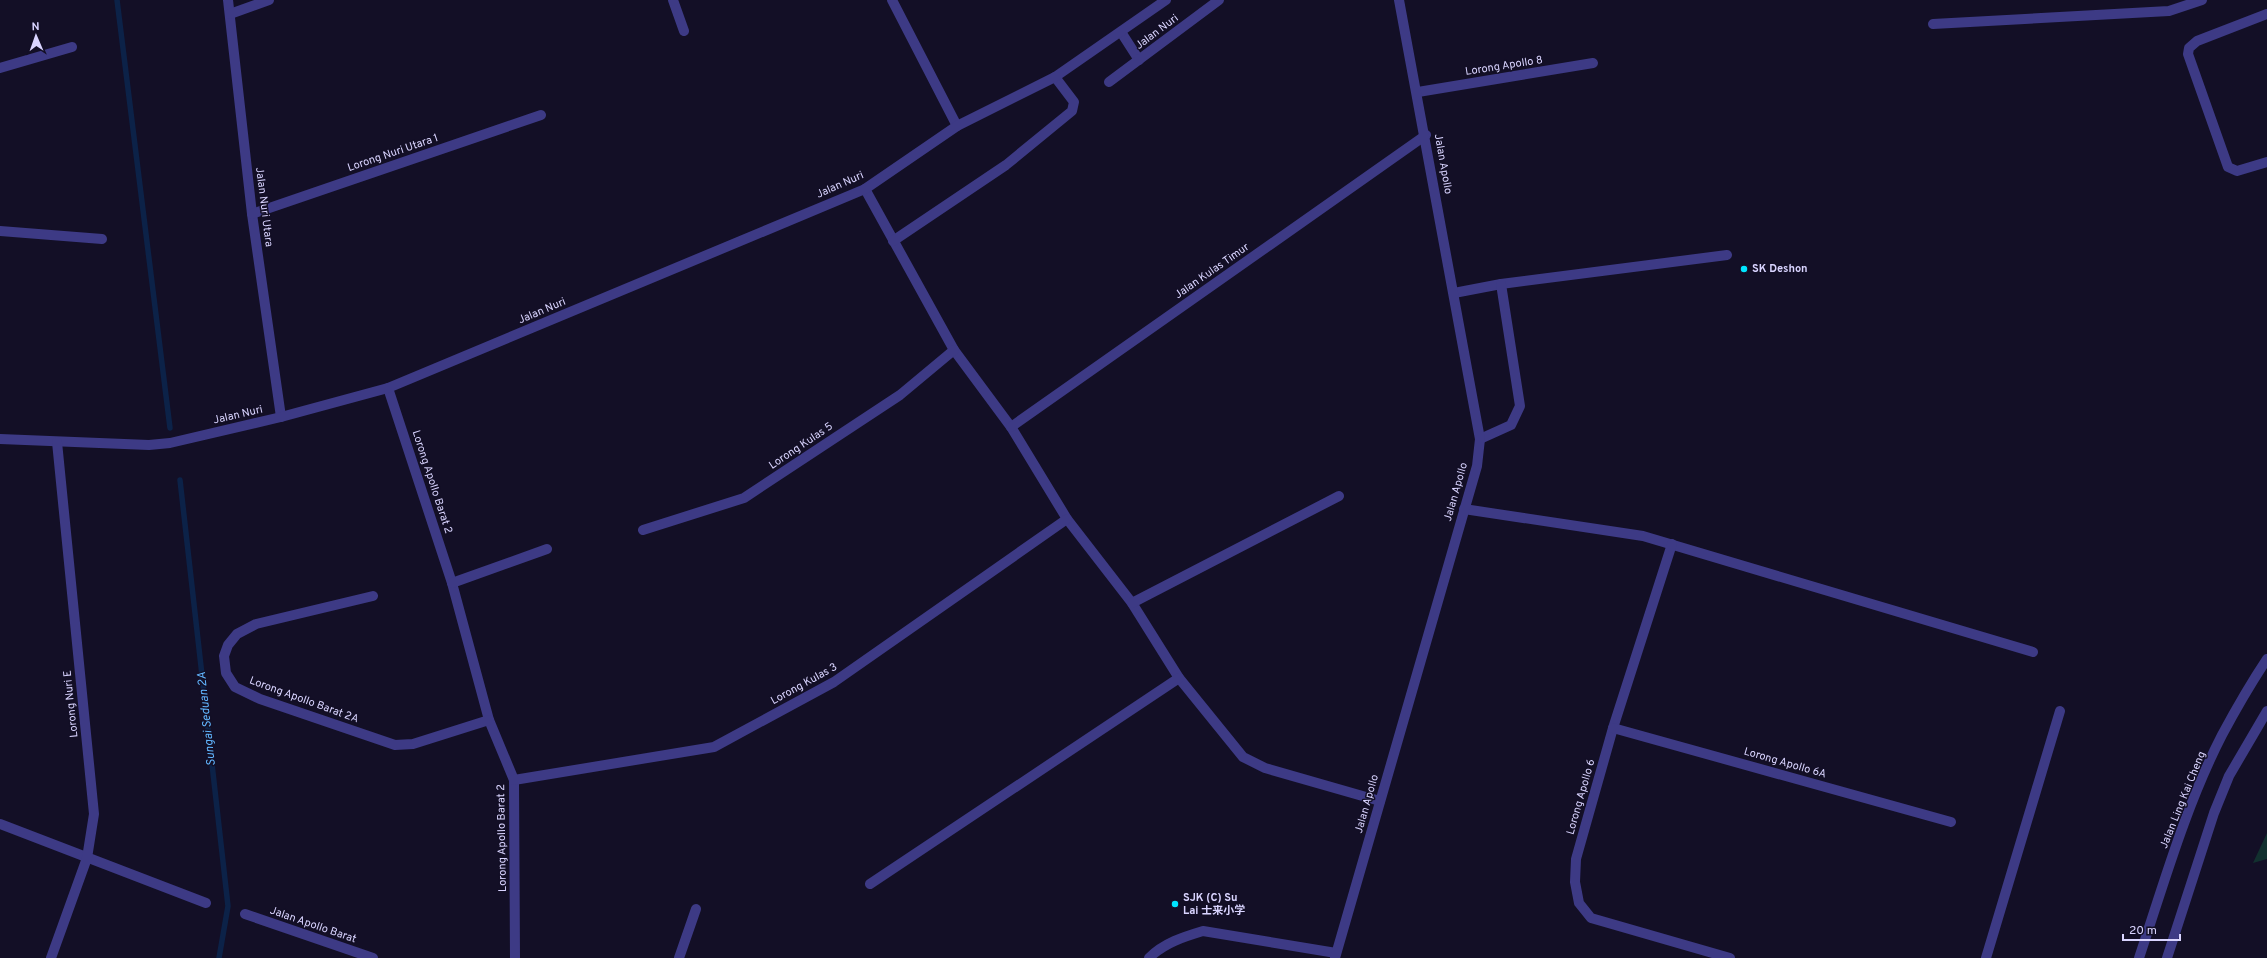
<svg xmlns="http://www.w3.org/2000/svg" width="2267" height="958" viewBox="0 0 2267 958" font-family="Overpass,'Noto Sans SC',sans-serif">
<rect width="100%" height="100%" fill="#130f26"/>
<polygon fill="#12302f" points="2267,833 2267,859 2253,863"/>
<g fill="none" stroke-linecap="round" stroke-linejoin="round">
<g stroke="#0c2248" stroke-width="5.5">
<polyline points="117,0 170,428"/>
<polyline points="180,480 228,906 219,958"/>
</g>
<g stroke="#3d3a85" stroke-width="10">
<polyline points="228,0 252,214 281,417"/>
<polyline points="673,0 684,31"/>
<polyline points="892,0 957,126"/>
<polyline points="230,14 269,0"/>
<polyline points="2267,14 2197,41 2189,48 2188,54 2228,167 2237,171 2267,162"/>
<polyline points="1933,24 2169,11 2202,0"/>
<polyline points="1121,32 1139,60"/>
<polyline points="0,68 72,47"/>
<polyline points="1109,82 1219,0"/>
<polyline points="1418,92 1593,63"/>
<polyline points="865,189 954,350 1011,427 1067,519 1132,603 1179,678 1243,757 1265,768 1380,801"/>
<polyline points="252,214 541,115"/>
<polyline points="0,231 102,239"/>
<polyline points="893,241 1006,165 1072,111 1074,102 1055,77"/>
<polyline points="1454,293 1501,284 1727,255"/>
<polyline points="388,388 452,583 489,720 514,780 515,958"/>
<polyline points="1011,427 1426,135"/>
<polyline points="0,439 149,445 170,443 281,417 388,388 865,189 957,126 1055,77 1166,0"/>
<polyline points="1480,439 1511,425 1520,406 1501,284"/>
<polyline points="1464,509 1643,536 2033,652"/>
<polyline points="643,530 744,498 900,395 954,350"/>
<polyline points="1672,544 1613,728 1576,859 1575,882 1579,903 1591,918 1730,958"/>
<polyline points="452,583 547,549"/>
<polyline points="373,596 256,624 237,634 228,645 224,656 226,673 235,687 260,699 395,745 413,744 489,720"/>
<polyline points="1132,603 1339,496"/>
<polyline points="1613,728 1951,822"/>
<polyline points="514,780 714,747 834,682 1067,519"/>
<polyline points="0,824 206,903"/>
<polyline points="870,884 1179,678"/>
<polyline points="245,914 373,958"/>
<polyline points="51,958 87,858 94,814 57,442"/>
<polyline points="679,958 696,909"/>
<path d="M 1149,958 C 1164,943 1183,937 1203,931 L 1336,953"/>
<polyline points="1335,958 1477,466 1480,439 1399,0"/>
<polyline points="1986,958 2060,711"/>
<path d="M 2139,958 C 2164,883 2186,805 2222,735 C 2236,709 2251,683 2267,659"/>
<polyline points="2167,958 2214,813 2229,776 2267,711"/>
</g>
</g>
<g fill="#00e5ff" stroke="#130f26" stroke-width="1.5">
<circle cx="1744" cy="269" r="4"/>
<circle cx="1175" cy="904" r="4"/>
</g>
<g text-anchor="middle" dominant-baseline="central" stroke-width="3" stroke-linejoin="round" paint-order="stroke">
<g font-size="11" fill="#d9d4ff" stroke="#130f26">
<text transform="translate(1157 32) rotate(-37)">Jalan Nuri</text>
<text transform="translate(1504 66) rotate(-9)">Lorong Apollo 8</text>
<text transform="translate(393 153) rotate(-19)">Lorong Nuri Utara 1</text>
<text transform="translate(1443 164) rotate(80)">Jalan Apollo</text>
<text transform="translate(840 185) rotate(-24)">Jalan Nuri</text>
<text transform="translate(264 207) rotate(83)">Jalan Nuri Utara</text>
<text transform="translate(1212 271) rotate(-35)">Jalan Kulas Timur</text>
<text transform="translate(542 311) rotate(-23)">Jalan Nuri</text>
<text transform="translate(238 415) rotate(-13)">Jalan Nuri</text>
<text transform="translate(801 446) rotate(-34)">Lorong Kulas 5</text>
<text transform="translate(432 482) rotate(72)">Lorong Apollo Barat 2</text>
<text transform="translate(1456 492) rotate(-74)">Jalan Apollo</text>
<text transform="translate(804 684) rotate(-29)">Lorong Kulas 3</text>
<text transform="translate(304 700) rotate(20)">Lorong Apollo Barat 2A</text>
<text transform="translate(71 704) rotate(-96)">Lorong Nuri E</text>
<text transform="translate(1785 763) rotate(16)">Lorong Apollo 6A</text>
<text transform="translate(1581 797) rotate(-74)">Lorong Apollo 6</text>
<text transform="translate(2183 800) rotate(-68)">Jalan Ling Kai Cheng</text>
<text transform="translate(1367 804) rotate(-74)">Jalan Apollo</text>
<text transform="translate(502 838) rotate(-91)">Lorong Apollo Barat 2</text>
<text transform="translate(313 925) rotate(19)">Jalan Apollo Barat</text>
</g>
<g font-size="11" font-weight="bold" fill="#d9d4ff" stroke="#130f26" text-anchor="start">
<text x="1752" y="269">SK Deshon</text>
<text x="1183" y="898">SJK (C) Su<tspan x="1183" dy="13">Lai 士来小学</tspan></text>
</g>
<g font-size="12" font-style="italic" fill="#62b6ff" stroke="#130f26">
<text transform="translate(207 719) rotate(-96)">Sungai Seduan 2A</text>
</g>
</g>
<g transform="translate(36 36) rotate(358)" stroke="#130f26" stroke-width="3" paint-order="stroke">
<path d="M0-3L7 15L0 10L-7 15Z" fill="#d9d4ff"/>
<text y="-6" font-size="11" font-weight="bold" text-anchor="middle" fill="#d9d4ff">N</text>
</g>
<path d="M2123 934v6h57v-6" fill="none" stroke="#d9d4ff" stroke-width="2"/>
<text x="2129" y="934" font-size="12" fill="#d9d4ff" stroke="#130f26" stroke-width="3" paint-order="stroke">20 m</text>
</svg>
